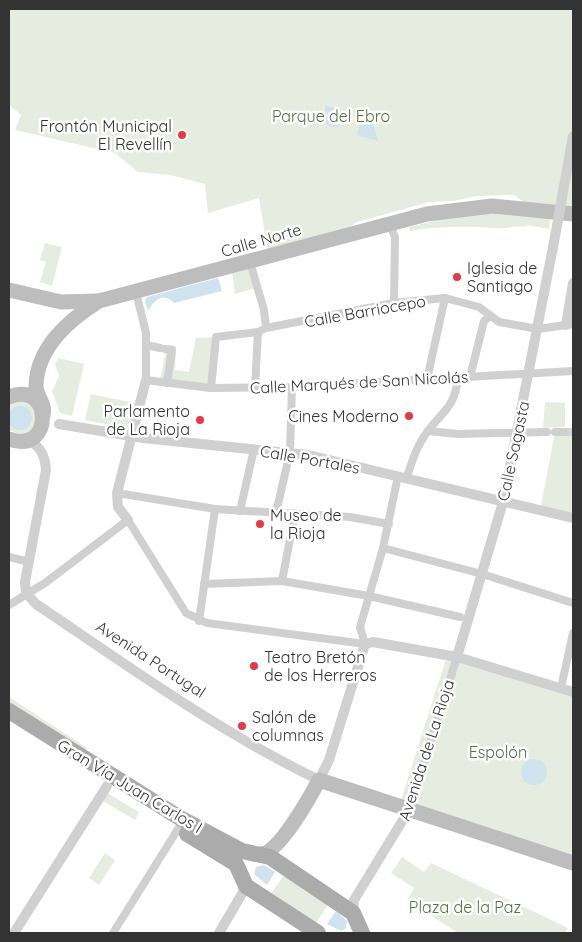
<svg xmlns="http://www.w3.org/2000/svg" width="582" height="942" viewBox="0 0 582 942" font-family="Quicksand,sans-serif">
<rect width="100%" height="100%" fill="#fff"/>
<g fill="#e6ecdf">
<polygon points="9,9 573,9 573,207 524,202 514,195 477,196 453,201 429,202 357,222 345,230 268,251 259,198 208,213 205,184 170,175 138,172 115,153 15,130 21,115 9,105"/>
<path d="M 467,213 L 518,213 L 551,215 L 549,229 L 526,225 L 525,227 C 515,225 505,229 495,228 C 465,226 439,226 410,231 L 409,227 Z"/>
<polygon points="45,243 62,247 52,286 40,282 46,262 40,260"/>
<polygon points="248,267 256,288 235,294 232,271"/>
<polygon points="216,337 211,392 159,385 167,345 176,346 175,370 189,372 196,338"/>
<polygon points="58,358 84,364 72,416 60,413 52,391 59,376 55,364"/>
<polygon points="91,394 135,403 130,429 85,420"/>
<polygon points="22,401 31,405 37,418 31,431 22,435 9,430 9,421 17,429 21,430 31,424 32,416 27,409 10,413 9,415 9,405"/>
<polygon points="545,402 565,403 565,427 543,428"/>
<polygon points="555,432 573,432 573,518 540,511"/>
<polygon points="446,659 573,697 573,855 401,800"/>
<polygon points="9,697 87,748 85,753 9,704"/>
<polygon points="107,793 139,812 135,820 103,801"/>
<polygon points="105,853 115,860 99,885 89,878"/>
<polygon points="402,857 424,872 431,863 568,928 565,933 458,933 407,900 414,888 391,873"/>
<polygon points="285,873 330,902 316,923 271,894"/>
</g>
<g fill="#cfe2ee">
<polygon points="325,105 342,111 338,128 326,125"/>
<polygon points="362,116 372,119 378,141 357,135"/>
<path d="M 218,278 L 222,291 L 174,303 C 162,291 154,301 148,311 L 145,301 L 147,297 Z"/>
<circle cx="20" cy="418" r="12"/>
<circle cx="534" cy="772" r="13"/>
<polygon points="264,865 275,872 267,885 254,874 256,867"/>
<polygon points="336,911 347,921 346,928 341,931 327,924"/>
</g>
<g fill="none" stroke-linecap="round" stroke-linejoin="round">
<polyline stroke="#d6d6d6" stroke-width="8" stroke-dasharray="8 4" stroke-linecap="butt" points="565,432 573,432"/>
<g stroke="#d0d0d0" stroke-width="8">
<polyline points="389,223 395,237 394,303"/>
<polyline points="250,262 264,310 266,328"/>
<polyline points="136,292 146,333 146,380 211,388 292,387 573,371"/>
<polyline points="146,345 160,348"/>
<polyline points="165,349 172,350 167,383"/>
<polyline points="470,377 484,321 490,316"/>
<polyline points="427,379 445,298"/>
<polyline points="255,387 258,332"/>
<polyline points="211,388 216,337 258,332 266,328 394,303 445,298 479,307 499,322 538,329 573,324"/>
<polyline points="428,431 458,434 547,432"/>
<polyline points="555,432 565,432"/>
<path d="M 407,477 C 412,461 417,445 428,431 C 445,408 454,409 458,378"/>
<polyline points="117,493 215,509 350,517 389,524"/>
<polyline points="240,511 254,449"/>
<polyline points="276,513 290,452 292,387"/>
<polyline points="383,548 482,574 573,603"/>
<polyline points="9,557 29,562"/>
<polyline points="282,581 295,513"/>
<polyline points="204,584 282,581 369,596 460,617"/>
<polyline points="9,605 45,583 128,520 186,613 207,623 365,644 360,627 383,548 398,476"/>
<polyline points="199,621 215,509"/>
<polyline points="561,688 573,633"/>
<polyline points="409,810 457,657"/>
<polyline points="113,933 178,829"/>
</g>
<g stroke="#d0d0d0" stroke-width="10">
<polyline points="566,325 573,283"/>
<polyline points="59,424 143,438 308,455 573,518"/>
<path d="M 29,439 C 41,449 45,455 46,470 L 25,582 L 26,593 L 36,604 C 128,666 219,732 319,780 L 329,760 L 365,644 L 373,642 L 457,657 L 573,692"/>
<polyline points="128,520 118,507 117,493 146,380"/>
<polyline points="457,657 503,502 554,242"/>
<polyline points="353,913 354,900 409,810"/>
<polyline points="14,933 107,786"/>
<polyline points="219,933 243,892 244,883"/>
</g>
<g stroke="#bdbdbd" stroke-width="15">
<polyline points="9,290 61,302 97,301"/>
<path d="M 9,397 C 53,379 54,456 9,439"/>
<path d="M 43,415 C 46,404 36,396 36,386 C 37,347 69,320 99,301 L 427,214 L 492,206 L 573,214"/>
<path d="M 261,854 C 279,853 310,797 319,780 L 573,863"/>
</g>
<g stroke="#ababab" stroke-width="16">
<polyline points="9,711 180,818 242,851 270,857 353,913 362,933"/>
<polyline points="187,834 236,864 246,886 318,933"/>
</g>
<polyline stroke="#d0d0d0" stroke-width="10" points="554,242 573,136"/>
</g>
<g fill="#e63946" stroke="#fff" stroke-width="2">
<circle cx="182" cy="135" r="5"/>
<circle cx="457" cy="277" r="5"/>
<circle cx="409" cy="416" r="5"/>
<circle cx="200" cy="420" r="5"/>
<circle cx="260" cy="524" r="5"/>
<circle cx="254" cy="666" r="5"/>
<circle cx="242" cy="726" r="5"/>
</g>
<g text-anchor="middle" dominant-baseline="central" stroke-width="5" stroke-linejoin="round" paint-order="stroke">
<g font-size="16" fill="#56703f" stroke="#fff">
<text x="331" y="116">Parque del Ebro</text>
<text x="498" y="752">Espolón</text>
<text x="465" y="907">Plaza de la Paz</text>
</g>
<g font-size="16" fill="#333" stroke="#fff" text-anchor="start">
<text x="172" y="126" text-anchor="end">Frontón Municipal<tspan x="172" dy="18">El Revellín</tspan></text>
<text x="467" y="268">Iglesia de<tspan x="467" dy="18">Santiago</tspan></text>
<text x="190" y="411" text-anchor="end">Parlamento<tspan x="190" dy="18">de La Rioja</tspan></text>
<text x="399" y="416" text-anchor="end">Cines Moderno</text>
<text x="270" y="515">Museo de<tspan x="270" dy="18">la Rioja</tspan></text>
<text x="264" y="657">Teatro Bretón<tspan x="264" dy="18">de los Herreros</tspan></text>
<text x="252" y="717">Salón de<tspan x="252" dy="18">columnas</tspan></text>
</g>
<g font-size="16" fill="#333" stroke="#fff">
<text transform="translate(261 240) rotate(-16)">Calle Norte</text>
<text transform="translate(365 311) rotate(-10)">Calle Barriocepo</text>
<text transform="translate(359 382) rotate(-3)">Calle Marqués de San Nicolás</text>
<text transform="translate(513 451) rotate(-78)">Calle Sagasta</text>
<text transform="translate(310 459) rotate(10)">Calle Portales</text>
<text transform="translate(151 659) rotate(33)">Avenida Portugal</text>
<text transform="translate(426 750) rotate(-72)">Avenida de La Rioja</text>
<text transform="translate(130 786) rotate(31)">Gran Vía Juan Carlos I</text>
</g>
</g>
<rect width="582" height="942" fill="none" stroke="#333333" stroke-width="20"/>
</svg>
